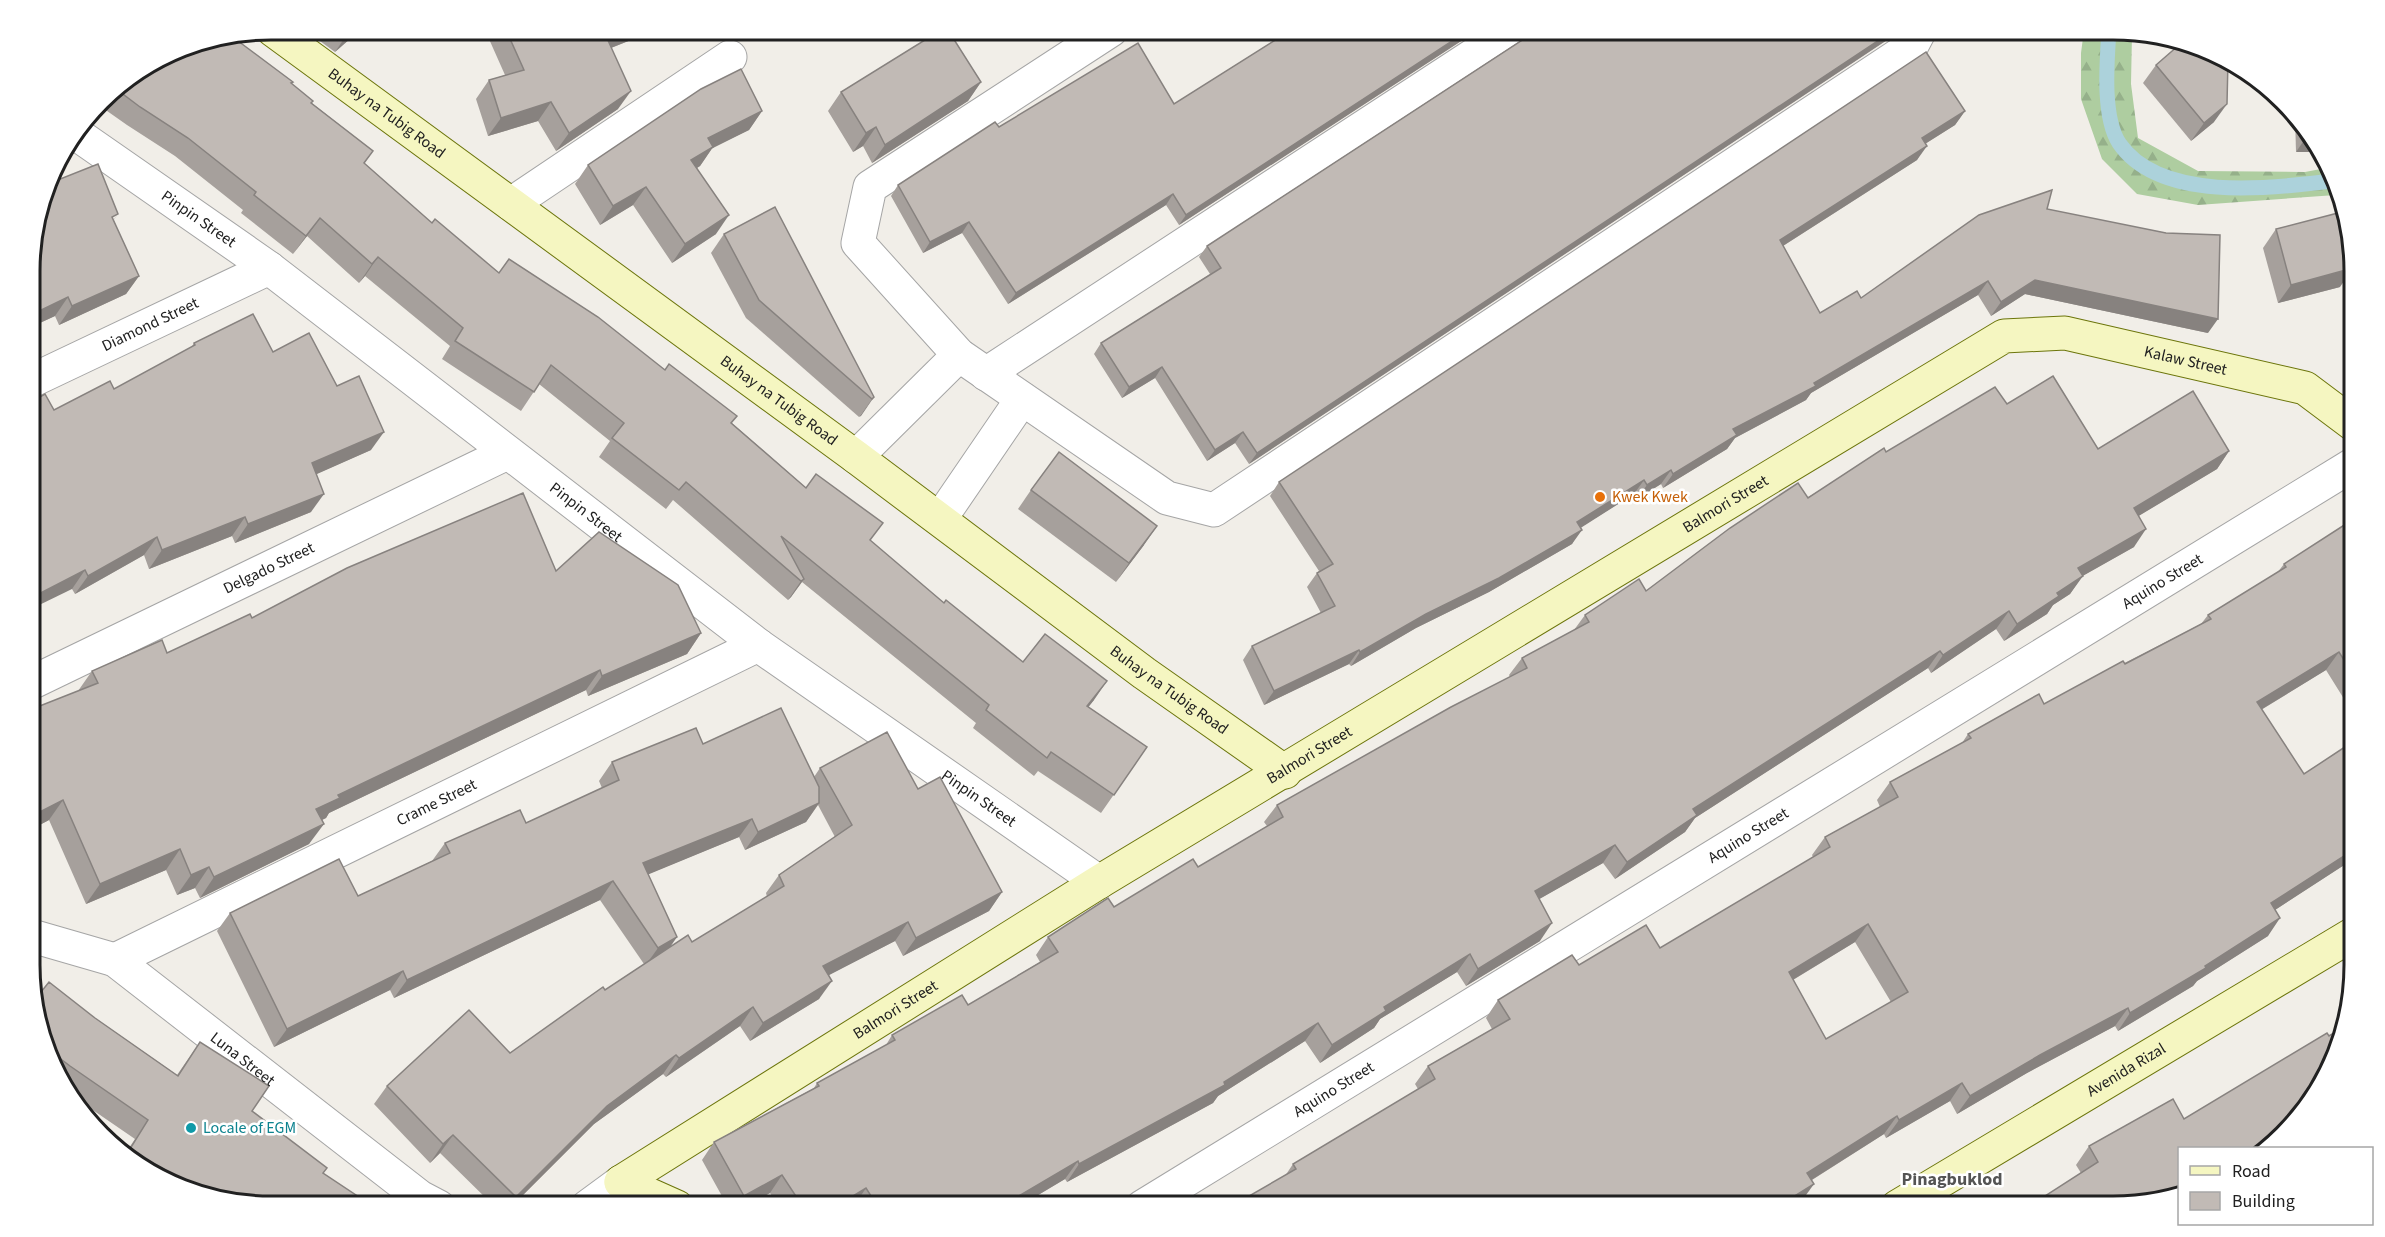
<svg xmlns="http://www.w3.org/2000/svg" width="2385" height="1237" viewBox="0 0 2385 1237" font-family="'Source Sans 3',sans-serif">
<defs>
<pattern id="forest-firs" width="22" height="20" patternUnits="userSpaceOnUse" patternTransform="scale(1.5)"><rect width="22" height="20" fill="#aecda0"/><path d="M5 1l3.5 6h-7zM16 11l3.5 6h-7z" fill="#95b08a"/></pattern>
</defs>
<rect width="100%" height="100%" fill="#f1eee8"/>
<polygon fill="url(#forest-firs)" points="2084,30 2113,30 2132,34 2131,84 2138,138 2198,171 2305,172 2326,168 2336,195 2198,205 2137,194 2102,159 2081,99 2081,53"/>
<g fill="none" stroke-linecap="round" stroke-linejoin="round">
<path stroke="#acd2db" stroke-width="15" d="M 2109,30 C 2107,61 2102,116 2119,143 C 2159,202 2270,189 2331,181"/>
<g stroke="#a5a5a5" stroke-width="35">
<g id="street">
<polyline points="1111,30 870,187 858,243 959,355 1167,498 1214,510 1911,47 1920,30"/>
<path id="s1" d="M 78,135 L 269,268 L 758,645 L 1099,882"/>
<polyline points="511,204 730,57"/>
<polyline points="986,374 1512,30"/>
<path id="s2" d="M 31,381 L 269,268"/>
<polyline points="856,457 959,355"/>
<polyline points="940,519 1022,399"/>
<path id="s3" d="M 31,683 L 507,453"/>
<path id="s4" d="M 32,936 L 115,960 L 420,1197 L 439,1207"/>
<path id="s5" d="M 115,960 L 758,645"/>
<polyline points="587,1207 621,1182"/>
<path id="s6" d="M 1142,1207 L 2354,464"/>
</g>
</g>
<g stroke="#6c750b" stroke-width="35">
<g id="secondary">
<path id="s7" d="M 273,30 L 856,457 L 1144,673 L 1285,772"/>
<path id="s8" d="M 621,1182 L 1099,882 L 2004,336 L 2065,333 L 2305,388 L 2353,424"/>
<polyline points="621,1182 677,1207"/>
<path id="s9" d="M 1897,1207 L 2355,933"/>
</g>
</g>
<use href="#street" stroke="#fff" stroke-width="33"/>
<use href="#secondary" stroke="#f5f6c1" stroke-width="33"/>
</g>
<g fill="#a6a09c" fill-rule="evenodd">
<polygon points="305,30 360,30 335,52"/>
<polygon points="485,30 656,30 611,48 618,109 556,151 538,121 488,136 476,99 489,80 505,75"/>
<polygon points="1291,30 1478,30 1179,225 1166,205 1008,304 962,233 923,253 891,196 898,185 999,127 1174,104"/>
<polygon points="1531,30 1899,30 1896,34 1249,464 1235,443 1207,461 1155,378 1122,398 1094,354 1101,343 1210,274 1199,257 1207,246 1529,35"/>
<polygon points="180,48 293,82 291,84 312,103 373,151 364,163 432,223 499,273 509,259 732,423 806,488 870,541 944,603 1023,662 1094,700 1088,707 1147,747 1101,813 1038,771 1034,776 973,728 976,723 802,582 791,597 788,600 673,500 666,509 599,457 610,441 539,384 521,411 442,359 450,346 365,276 359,283 307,236 293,254 241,213 243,210 175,156 127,125 100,106 112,90"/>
<polygon points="2156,65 2214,122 2191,141 2143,83"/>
<polygon points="981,82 968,101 872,163 863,146 853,152 828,111 841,92"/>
<polygon points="762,111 749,130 713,147 700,166 697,168 716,234 672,263 633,205 600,225 575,184 588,165"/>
<polygon points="1965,111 1955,125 1925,144 1917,160 1783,246 1820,313 1861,298 2047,209 2208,333 2025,294 1991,316 1978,295 1811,393 1806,400 1735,438 1727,449 1663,488 1661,484 1637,499 1634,494 1581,527 1572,544 1489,592 1416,628 1351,666 1349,664 1264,705 1243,660 1252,646 1321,613 1307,587 1317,573 1319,571 1270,496 1279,482"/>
<polygon points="2295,116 2314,137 2296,152"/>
<polygon points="118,214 113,221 139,276 126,294 59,325 55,316 31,327"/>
<polygon points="2276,229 2340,287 2278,303 2263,248"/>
<polygon points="724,234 874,397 859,417 746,318 711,253"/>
<polygon points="194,343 273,352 371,450 316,474 311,512 235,543 232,536 149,569 144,555 75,594 72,589 54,410 114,389 191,348"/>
<polygon points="2007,404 2098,449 2229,451 2217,469 2138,516 2134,547 2082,576 2070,594 2053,605 2047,614 2004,641 1996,629 1931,673 1928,668 1695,818 1685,832 1615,879 1603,863 1539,899 1540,941 1466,986 1457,972 1380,1019 1374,1028 1320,1063 1305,1041 1218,1096 1213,1103 1067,1182 1065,1179 1018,1207 854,1207 854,1206 851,1207 779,1207 770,1193 744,1207 728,1207 702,1160 714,1142 814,1088 817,1083 886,1045 892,1035 968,1005 1040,962 1036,955 1048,937 1114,907 1198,867 1267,826 1264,822 1277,805 1510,677 1509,675 1522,658 1574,630 1585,615 1646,591 1886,452"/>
<polygon points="1031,490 1144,545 1116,582 1018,509"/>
<path d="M 2354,523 L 2354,715 L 2326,670 L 2261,710 L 2304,774 L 2354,741 L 2355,858 L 2275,910 L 2268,936 L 2197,981 L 2193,986 L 2118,1031 L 2115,1026 L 2027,1073 L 1957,1114 L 1950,1101 L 1886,1138 L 1884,1134 L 1812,1180 L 1801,1202 L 1285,1176 L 1293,1164 L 1418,1089 L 1415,1084 L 1428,1066 L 1492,1029 L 1486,1018 L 1498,1000 L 1579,965 L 1660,948 L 1813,857 L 1812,855 L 1825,837 L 1880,807 L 1877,800 L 1890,782 L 1962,743 L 1968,734 L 2044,704 L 2201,624 L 2208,615 L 2277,573 L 2284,564 ZM 1855,942 L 1891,1002 L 1826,1039 L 1793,980 Z"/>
<polygon points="556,571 701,633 687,654 588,696 586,690 329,813 326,818 322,820 309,844 200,898 195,888 177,895 166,870 86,904 49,820 32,829 32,709 78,691 92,671 167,653 252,618"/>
<path d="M 703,744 L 814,777 L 820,768 L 918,789 L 1002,892 L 989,911 L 903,956 L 895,941 L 828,975 L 819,999 L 750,1041 L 740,1026 L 666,1077 L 663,1074 L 594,1124 L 511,1207 L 495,1207 L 440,1153 L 430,1163 L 374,1104 L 387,1086 L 510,1053 L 644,964 L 600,900 L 394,998 L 390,990 L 274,1047 L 217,931 L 230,913 L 358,896 L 432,861 L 445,843 L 526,823 L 602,788 L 599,781 L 612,762 ZM 818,805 L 835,837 L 779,875 L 766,893 L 767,897 L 692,942 L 671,947 L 648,874 L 739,837 L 745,850 L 806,822 Z"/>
<polygon points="33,1002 95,1018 177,1075 200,1042 252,1111 324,1173 272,1207 164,1182 127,1151 135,1139 68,1093 48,1057"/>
<polygon points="2329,1036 2330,1072 2081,1173 2076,1165 2089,1146 2184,1119"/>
</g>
<g fill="#87827f">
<polygon points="352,30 360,30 335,52 348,33"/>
<polygon points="622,30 656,30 593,55 606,36"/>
<polygon points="1469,30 1478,30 1179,225 1186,215"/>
<polygon points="1894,30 1899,30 1896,34 1249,464 1257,453"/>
<polygon points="981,82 968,101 872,163 885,145"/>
<polygon points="631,91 618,109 556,151 569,133"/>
<polygon points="551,102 538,121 488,136 501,118"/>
<polygon points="2227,104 2214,122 2191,141 2204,123"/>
<polygon points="762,111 749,130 695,157 708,138"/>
<polygon points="1965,111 1955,125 1912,152 1922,138"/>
<polygon points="876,127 863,146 853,152 866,133"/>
<polygon points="2309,133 2311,133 2314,137 2320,152 2296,152"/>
<polygon points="1927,146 1917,160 1770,254 1780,240"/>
<polygon points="713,147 700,166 678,179 691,160"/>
<polygon points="646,187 633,205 600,225 613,206"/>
<polygon points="1173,194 1166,205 1008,304 1016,293"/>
<polygon points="729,215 716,234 672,263 685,244"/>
<polygon points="320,218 307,236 293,254 306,236"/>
<polygon points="969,222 962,233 923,253 930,242"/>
<polygon points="378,257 365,276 359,283 372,264"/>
<polygon points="2353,268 2340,287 2278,303 2291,285"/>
<polygon points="139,276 126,294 59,325 72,306"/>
<polygon points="2035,280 2218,319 2208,333 2025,294 1991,316 2001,302"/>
<polygon points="1988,281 1978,295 1811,393 1806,400 1735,438 1727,449 1663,488 1673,474 1733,429"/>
<polygon points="68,297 55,316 31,327 31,315"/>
<polygon points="1162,367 1155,378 1122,398 1129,387"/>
<polygon points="874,397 861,416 859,417 872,399"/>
<polygon points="384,432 371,450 299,482 312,463"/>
<polygon points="1243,432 1235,443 1207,461 1215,450"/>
<polygon points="2229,451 2217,469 2122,526 2134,508"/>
<polygon points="1671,470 1661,484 1637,499 1647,485"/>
<polygon points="1644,480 1634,494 1568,536 1577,522"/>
<polygon points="324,494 311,512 235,543 248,524"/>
<polygon points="245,517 232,536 149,569 162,550"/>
<polygon points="1157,526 1144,545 1116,582 1129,563"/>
<polygon points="2146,529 2134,547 2065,586 2078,568"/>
<polygon points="1582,530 1572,544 1489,592 1416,628 1351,666 1360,652 1426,614"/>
<polygon points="157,537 144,555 75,594 88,576"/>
<polygon points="85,570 72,589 31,609 31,598"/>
<polygon points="2083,576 2070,594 2053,605 2047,614 2004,641 2017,624 2057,593"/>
<polygon points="804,579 791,597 788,600 801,581"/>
<polygon points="2009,611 1996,629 1931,673 1943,655"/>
<polygon points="701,633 687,654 588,696 602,676"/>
<polygon points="1359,650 1349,664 1264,705 1274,691"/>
<polygon points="1940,651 1928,668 1695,818 1685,832 1615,879 1627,862 1693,809"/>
<polygon points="2339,652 2326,670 2244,720 2257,702"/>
<polygon points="600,670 586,690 329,813 326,818 302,829 316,809 338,795"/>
<polygon points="1107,681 1094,700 1074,725 1087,706"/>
<polygon points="63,800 49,820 32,829 32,816"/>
<polygon points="819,803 806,822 745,850 758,832"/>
<polygon points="752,819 739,837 630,882 643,863"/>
<polygon points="324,824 309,844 200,898 214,877"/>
<polygon points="1615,845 1603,863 1522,909 1535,891"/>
<polygon points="180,849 166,870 86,904 100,884"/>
<polygon points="2355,849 2355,858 2258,921 2271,903"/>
<polygon points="209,867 195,888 177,895 191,875"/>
<polygon points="613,881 600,900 394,998 407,980"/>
<polygon points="1002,892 989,911 903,956 916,938"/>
<polygon points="2280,918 2268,936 2197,981 2193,986 2118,1031 2130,1013"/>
<polygon points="908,922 895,941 810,985 823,966"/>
<polygon points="1552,923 1540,941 1466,986 1478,969"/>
<polygon points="1868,924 1855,942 1776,990 1789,972"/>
<polygon points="677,937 664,956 645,966 658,948"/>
<polygon points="1470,954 1457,972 1380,1019 1374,1028 1320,1063 1332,1045 1384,1007"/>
<polygon points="403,971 390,990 274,1047 287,1029"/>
<polygon points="832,981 819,999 750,1041 763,1023"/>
<polygon points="753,1007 740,1026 666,1077 679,1058"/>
<polygon points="2128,1008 2115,1026 2027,1073 1957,1114 1970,1096 2040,1055"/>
<polygon points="1318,1023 1305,1041 1218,1096 1213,1103 1067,1182 1079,1164 1224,1082"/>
<polygon points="676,1055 663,1074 594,1124 511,1207 509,1207 516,1197 607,1106"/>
<polygon points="1962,1083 1950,1101 1886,1138 1899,1120"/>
<polygon points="1897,1116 1884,1134 1794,1191 1807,1173"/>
<polygon points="453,1135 440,1153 430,1163 443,1144"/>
<polygon points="1078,1161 1065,1179 1018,1207 1000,1207"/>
<polygon points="782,1175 770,1193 744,1207 736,1207 744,1196"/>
<polygon points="1814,1184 1801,1202 1793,1207 1777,1207"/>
<polygon points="866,1188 854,1206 851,1207 835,1207"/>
</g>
<g fill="#c1bab5" stroke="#87827f" stroke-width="1.5" fill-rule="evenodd">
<polygon points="343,30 352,30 348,33"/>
<polygon points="506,30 622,30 606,36 631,91 569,133 551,102 501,118 489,80 524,70"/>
<polygon points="941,30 948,30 981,82 885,145 876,127 866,133 841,92"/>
<polygon points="1291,30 1469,30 1186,215 1173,194 1016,293 969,222 930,242 898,185 995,122 999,127 1138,43 1174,104"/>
<polygon points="1534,30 1894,30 1257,453 1243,432 1215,450 1162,367 1129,387 1101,343 1221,268 1207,246 1530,35"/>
<polygon points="234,38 293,82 291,83 313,101 311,103 373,151 364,163 432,223 435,219 499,273 509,259 598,317 665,370 669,364 737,416 731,423 806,488 816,474 883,523 870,540 944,603 946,600 1023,662 1045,634 1107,681 1087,706 1147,747 1114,795 1051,752 1047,758 986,710 989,705 781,536 804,579 801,581 686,482 679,490 612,438 624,423 551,365 534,392 455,341 463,328 378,257 372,264 320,218 306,236 254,195 256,192 188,138 140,107 115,88 180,48"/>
<polygon points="2179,45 2221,55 2228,60 2227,104 2204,123 2156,65"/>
<polygon points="1926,52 1965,111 1922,138 1927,146 1780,240 1820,313 1857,291 1861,298 1979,215 2052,190 2047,209 2166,233 2220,235 2218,319 2035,280 2001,302 1988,281 1814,383 1816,386 1733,429 1737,435 1673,474 1671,470 1647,485 1644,480 1577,522 1582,530 1499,578 1426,614 1360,652 1359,650 1274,691 1252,646 1335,606 1317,573 1333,564 1279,482"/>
<polygon points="741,69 762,111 708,138 713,147 691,160 729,215 685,244 646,187 613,206 588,165 701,89"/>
<polygon points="98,164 118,214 112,217 139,276 72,306 68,297 31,315 31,256 50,183"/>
<polygon points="775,207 874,397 872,399 759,300 724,234"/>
<polygon points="2338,213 2353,268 2291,285 2276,229"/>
<polygon points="253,314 273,352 309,333 337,386 359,376 384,432 312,463 324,494 248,524 245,517 162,550 157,537 88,576 85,570 31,598 31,402 45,394 54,410 110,381 114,389 195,345 194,343"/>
<polygon points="2053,376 2098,449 2193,391 2229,451 2134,508 2146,529 2078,568 2083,576 2057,593 2059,596 2017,624 2009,611 1943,655 1940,651 1693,809 1697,815 1627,862 1615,845 1535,891 1552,923 1478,969 1470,954 1384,1007 1386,1011 1332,1045 1318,1023 1224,1082 1225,1085 1079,1164 1078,1161 1000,1207 878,1207 866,1188 835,1207 803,1207 782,1175 744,1196 714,1142 819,1086 817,1083 895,1040 892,1035 962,995 968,1005 1058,952 1048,937 1108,898 1114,907 1193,859 1198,867 1283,817 1277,805 1451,707 1527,668 1522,658 1589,622 1585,615 1639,579 1646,591 1730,528 1798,483 1808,498 1884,448 1886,452 1995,387 2007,404"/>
<polygon points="1059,452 1157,526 1129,563 1031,490"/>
<polygon points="523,493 556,571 599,532 678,585 701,633 602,676 600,670 338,795 340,798 316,809 324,824 214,877 209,867 191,875 180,849 100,884 63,800 32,816 32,709 98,683 92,671 162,640 167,653 250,614 252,618 347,568"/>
<path d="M 2349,522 L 2350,525 L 2354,523 L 2354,676 L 2339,652 L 2257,702 L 2304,774 L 2354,741 L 2355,849 L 2271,903 L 2280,918 L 2205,966 L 2206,968 L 2130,1013 L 2128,1008 L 2040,1055 L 1970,1096 L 1962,1083 L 1899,1120 L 1897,1116 L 1807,1173 L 1814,1184 L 1777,1207 L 1230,1207 L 1296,1169 L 1293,1164 L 1435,1079 L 1428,1066 L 1510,1019 L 1498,1000 L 1572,955 L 1579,965 L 1646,925 L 1660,948 L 1830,847 L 1825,837 L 1898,797 L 1890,782 L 1971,738 L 1968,734 L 2039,694 L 2044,704 L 2123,661 L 2125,664 L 2211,619 L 2208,615 L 2286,567 L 2284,564 ZM 1868,924 L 1908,992 L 1826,1039 L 1789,972 Z"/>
<polygon points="781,708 819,787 819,803 758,832 752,819 643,863 677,937 658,948 613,881 407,980 403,971 287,1029 230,913 339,859 358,896 450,853 445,843 520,810 526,823 619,780 612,762 696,728 703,744"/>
<polygon points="887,732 918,789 940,777 1002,892 916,938 908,922 823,966 832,981 763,1023 753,1007 679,1058 676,1055 607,1106 516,1197 453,1135 443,1144 387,1086 469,1010 510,1053 603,987 605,990 688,935 692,942 784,886 779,875 852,825 820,768"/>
<polygon points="49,982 95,1018 178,1076 200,1042 269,1086 252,1111 327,1168 323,1173 374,1207 272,1207 209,1192 202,1187 200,1190 164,1182 128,1152 148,1120 70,1066 45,1047 33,1002"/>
<polygon points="2340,1029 2330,1072 2295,1125 2268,1149 2180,1149 2180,1196 2129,1206 2028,1207 2098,1162 2089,1146 2173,1099 2184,1119 2327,1033 2329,1036"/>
</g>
<circle fill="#e8710a" stroke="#fff" stroke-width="2" cx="1600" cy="497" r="6"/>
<circle fill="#0f9aa8" stroke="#fff" stroke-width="2" cx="191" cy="1128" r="6"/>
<g text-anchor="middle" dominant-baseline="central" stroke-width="5" stroke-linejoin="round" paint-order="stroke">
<g font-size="16" fill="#212121" stroke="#fff">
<text stroke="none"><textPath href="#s7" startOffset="141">Buhay na Tubig Road</textPath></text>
<text stroke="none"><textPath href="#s1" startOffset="147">Pinpin Street</textPath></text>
<text stroke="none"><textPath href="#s2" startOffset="132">Diamond Street</textPath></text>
<text stroke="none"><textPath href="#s8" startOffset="1806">Kalaw Street</textPath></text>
<text stroke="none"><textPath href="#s7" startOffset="627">Buhay na Tubig Road</textPath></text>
<text stroke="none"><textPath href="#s8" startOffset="1296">Balmori Street</textPath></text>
<text stroke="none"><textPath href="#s1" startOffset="633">Pinpin Street</textPath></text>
<text stroke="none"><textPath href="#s3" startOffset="264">Delgado Street</textPath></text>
<text stroke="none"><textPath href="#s6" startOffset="1197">Aquino Street</textPath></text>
<text stroke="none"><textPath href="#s7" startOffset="1113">Buhay na Tubig Road</textPath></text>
<text stroke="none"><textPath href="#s8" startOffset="810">Balmori Street</textPath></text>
<text stroke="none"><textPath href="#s1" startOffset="1119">Pinpin Street</textPath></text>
<text stroke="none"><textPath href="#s5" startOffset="358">Crame Street</textPath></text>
<text stroke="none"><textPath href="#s6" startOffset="711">Aquino Street</textPath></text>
<text stroke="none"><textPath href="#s8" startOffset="324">Balmori Street</textPath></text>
<text stroke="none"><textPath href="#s4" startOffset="248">Luna Street</textPath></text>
<text stroke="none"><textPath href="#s9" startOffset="267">Avenida Rizal</textPath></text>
<text stroke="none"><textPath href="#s6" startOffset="225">Aquino Street</textPath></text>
</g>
<g font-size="16" fill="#c56008" stroke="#fff" text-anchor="start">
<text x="1612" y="497">Kwek Kwek</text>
</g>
<g font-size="16" fill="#0d838f" stroke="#fff" text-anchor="start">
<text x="203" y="1128">Locale of EGM</text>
</g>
<g font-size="18" font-weight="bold" fill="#545454" stroke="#fff">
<text x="1952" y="1179">Pinagbuklod</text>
</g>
</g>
<path d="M0 0H2385V1237H0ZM271 40H2113A231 231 0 0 1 2344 271V965A231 231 0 0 1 2113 1196H271A231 231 0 0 1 40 965V271A231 231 0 0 1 271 40Z" fill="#fff" fill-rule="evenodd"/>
<path fill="none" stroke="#212121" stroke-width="3" d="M271 40H2113A231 231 0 0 1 2344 271V965A231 231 0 0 1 2113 1196H271A231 231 0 0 1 40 965V271A231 231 0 0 1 271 40Z"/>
<rect x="2178" y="1147" width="195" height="78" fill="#ffffff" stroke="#a6a6a6" stroke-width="1.5"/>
<rect x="2190" y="1166" width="30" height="9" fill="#f5f6c1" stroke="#a6a6a6" stroke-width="1.5"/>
<text x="2232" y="1177" font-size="18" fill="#212121">Road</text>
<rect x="2190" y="1192" width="30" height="18" fill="#c1bab5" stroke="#a6a6a6" stroke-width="1.5"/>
<text x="2232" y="1207" font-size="18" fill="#212121">Building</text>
</svg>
